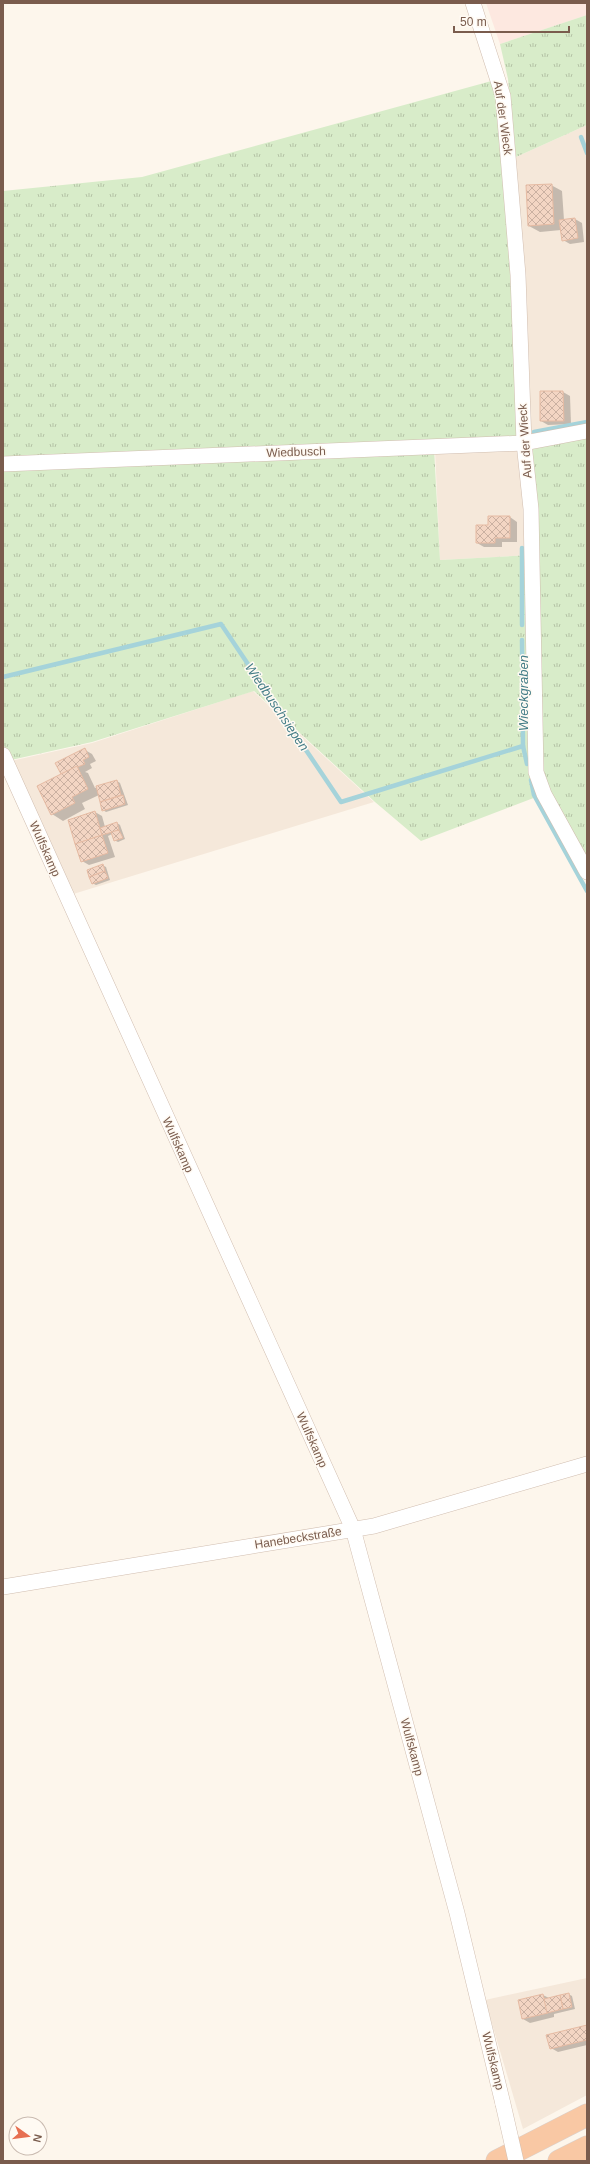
<svg xmlns="http://www.w3.org/2000/svg" width="590" height="2164" viewBox="0 0 590 2164" font-family="Arial,sans-serif">
<defs>
<pattern id="grass-tufts" width="24" height="20" patternUnits="userSpaceOnUse"><rect width="24" height="20" fill="#d8ecc9"/><path d="M3 7l-1-3M5 7V3M7 7l1-3M15 17l-1-3M17 17v-4M19 17l1-3" fill="none" stroke="#b4c2a5"/></pattern>
<pattern id="building-cross-hatch" width="8" height="8" patternUnits="userSpaceOnUse"><rect width="8" height="8" fill="#f3d5c3"/><path d="M0 0l8 8M0 8l8-8" fill="none" stroke="#cab0a1"/></pattern>
</defs>
<rect width="100%" height="100%" fill="#fdf6ec"/>
<g fill="#f5e8da">
<polygon points="587,125 587,431 532,555 440,560 435,449 518,275 516,157"/>
<polygon points="253,691 374,802 70,895 11,761 92,743"/>
<polygon points="587,1978 587,2095 523,2129 485,2000"/>
</g>
<polygon fill="#fde8e0" points="486,3 587,3 587,15 500,44"/>
<g fill="url(#grass-tufts)" fill-rule="evenodd">
<polygon points="587,15 587,125 516,157 508,79 500,44"/>
<path d="M 495,80 L 524,442 L 587,431 L 587,872 L 544,794 L 421,841 L 375,802 L 254,691 L 92,742 L 11,760 L 3,744 L 3,191 L 142,177 ZM 524,443 L 532,555 L 440,560 L 434,448 Z"/>
</g>
<g fill="#0003">
<polygon points="551,185 562,191 564,220 575,219 582,223 584,242 570,244 563,240 561,230 540,232 529,226"/>
<polygon points="541,392 563,392 570,396 571,424 548,425 541,421"/>
<polygon points="510,517 517,522 517,542 502,542 502,547 484,547 477,543 489,526"/>
<polygon points="85,750 92,754 96,761 90,764 92,768 85,772 88,773 95,788 117,781 120,783 128,805 106,812 103,810 99,795 82,803 85,809 63,821 52,814 63,774"/>
<polygon points="95,812 102,816 105,827 117,823 120,825 125,839 118,842 114,840 112,834 108,836 115,857 89,865 82,861"/>
<polygon points="102,865 106,867 110,880 96,885 92,883"/>
<polygon points="568,1994 572,1996 575,2009 554,2014 554,2017 530,2023 523,2019 543,1995 549,1998"/>
<polygon points="587,2026 587,2045 558,2052 551,2048"/>
</g>
<g fill="none" stroke-linecap="round" stroke-linejoin="round">
<g stroke="#a5d3da" stroke-width="4.5">
<polyline points="581,137 587,153"/>
<polyline points="534,432 587,422"/>
<polyline points="522,548 522,625"/>
<polyline points="522,640 523,746 527,764"/>
<polyline points="3,677 221,624 341,802 523,746"/>
<polyline points="531,780 534,795 587,891"/>
</g>
</g>
<g fill="url(#building-cross-hatch)" stroke="#e6bba3">
<polygon points="552,184 554,224 528,226 526,185"/>
<polygon points="575,218 578,238 562,241 559,220"/>
<polygon points="540,391 563,391 564,421 540,421"/>
<polygon points="488,516 510,516 510,538 495,538 495,543 476,543 476,525 488,525"/>
<polygon points="85,748 89,757 83,760 85,764 61,774 55,763"/>
<polygon points="77,766 88,789 72,797 75,803 51,815 37,786"/>
<polygon points="117,780 121,795 100,802 96,786"/>
<polygon points="123,795 125,804 102,811 100,802"/>
<polygon points="95,811 102,835 75,844 68,820"/>
<polygon points="117,822 119,830 102,835 100,828"/>
<polygon points="119,830 123,838 114,841 111,832"/>
<polygon points="102,835 108,853 81,862 75,844"/>
<polygon points="103,864 105,871 89,877 87,870"/>
<polygon points="105,871 108,878 92,884 89,877"/>
<polygon points="569,1993 572,2007 563,2009 560,1995"/>
<polygon points="543,1994 548,2013 522,2019 518,2000"/>
<polygon points="560,1995 563,2009 547,2013 544,1999"/>
<polygon points="587,2025 587,2040 550,2049 546,2035"/>
</g>
<g fill="none" stroke-linecap="round" stroke-linejoin="round">
<g stroke="#d1beb0" stroke-width="16">
<g id="minor">
<polyline points="473,3 503,96 518,275 524,443 531,509 536,772 544,794 587,872"/>
<polyline points="3,464 524,443 587,431"/>
<polyline points="3,755 353,1529 457,1913 503,2104"/>
<polyline points="3,1587 374,1526 587,1464"/>
</g>
</g>
<g stroke="#dad1cd" stroke-width="23">
<g id="trunk">
<polyline points="497,2161 587,2115"/>
<polyline points="559,2161 587,2147"/>
</g>
</g>
<use href="#minor" stroke="#fff" stroke-width="15"/>
<use href="#trunk" stroke="#f9c8a4" stroke-width="22"/>
<g stroke="#d1beb0" stroke-width="16" stroke-linecap="butt">
<polyline id="minor-bridge" points="503,2104 516,2161"/>
</g>
<use href="#minor-bridge" stroke="#fff" stroke-width="15"/>
</g>
<g text-anchor="middle" dominant-baseline="central" stroke-width="3" stroke-linejoin="round" paint-order="stroke">
<g font-size="12" fill="#7a5c4d" stroke="#fffaf3">
<text transform="translate(503 118) rotate(82)">Auf der Wieck</text>
<text transform="translate(525 441) rotate(-94)">Auf der Wieck</text>
<text transform="translate(296 452) rotate(-2)">Wiedbusch</text>
<text transform="translate(45 849) rotate(66)">Wulfskamp</text>
<text transform="translate(178 1145) rotate(66)">Wulfskamp</text>
<text transform="translate(312 1440) rotate(66)">Wulfskamp</text>
<text transform="translate(298 1538) rotate(-9)">Hanebeckstraße</text>
<text transform="translate(412 1747) rotate(75)">Wulfskamp</text>
<text transform="translate(493 2061) rotate(76)">Wulfskamp</text>
</g>
<g font-size="13" font-style="italic" fill="#437c86" stroke="#fffaf3">
<text transform="translate(523 693) rotate(-90)">Wieckgraben</text>
<text transform="translate(277 707) rotate(56)">Wiedbuschsiepen</text>
</g>
</g>
<rect width="590" height="2164" fill="none" stroke="#7a5c4d" stroke-width="8"/>
<g transform="translate(28 2136) rotate(104)"><circle r="19" fill="#fffaf3" stroke="#cabbb1"/>
<path d="M0-3L7 15L0 10L-7 15Z" fill="#e76f51"/>
<text y="-6" font-size="11" font-weight="bold" text-anchor="middle" fill="#7a5c4d">N</text>
</g>
<path d="M454 26v6h115v-6" fill="none" stroke="#7a5c4d" stroke-width="2"/>
<text x="460" y="26" font-size="12" fill="#7a5c4d" stroke="#fffaf3" stroke-width="3" paint-order="stroke">50 m</text>
</svg>
